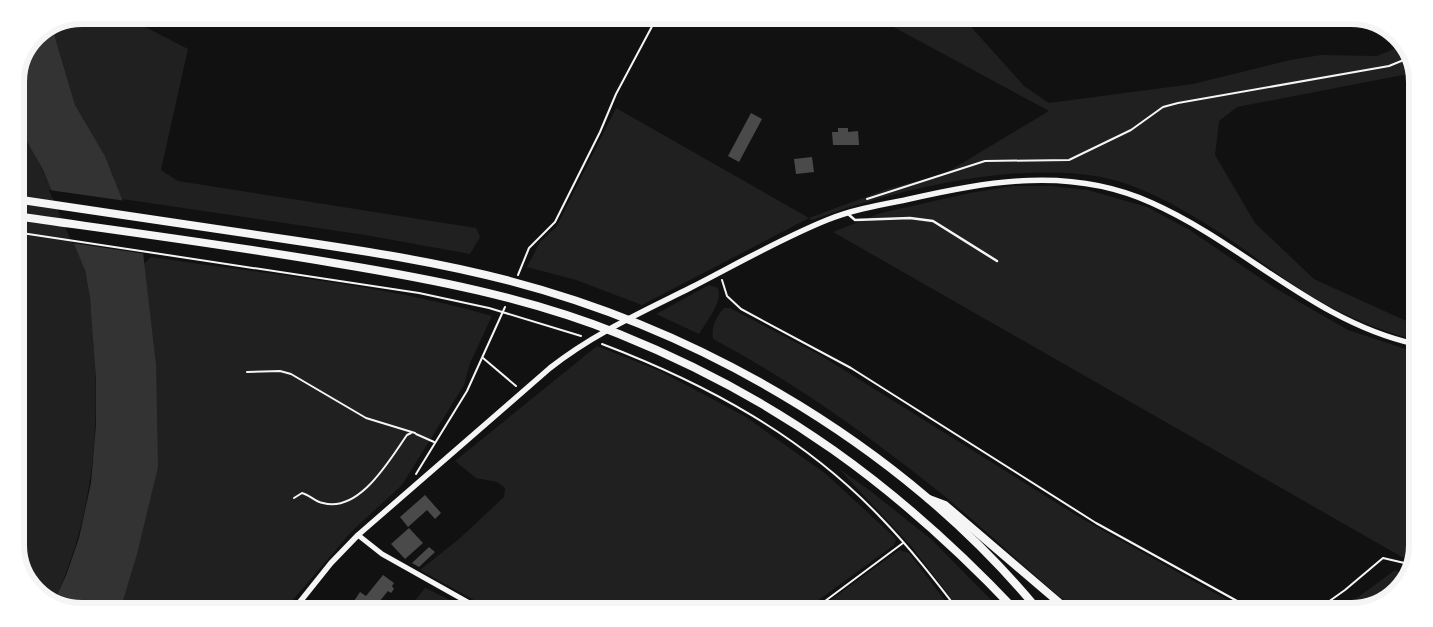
<svg xmlns="http://www.w3.org/2000/svg" width="1433" height="627" viewBox="0 0 1433 627" font-family="'Fira Sans Condensed',sans-serif">
<rect width="100%" height="100%" fill="#111"/>
<g fill="#202020">
<polygon points="82,15 122,15 188,49 161,170 178,181 476,228 480,237 470,254 365,235 122,199 105,156 75,105 52,27"/>
<path d="M 877,18 L 964,19 L 1024,86 L 1049,103 L 1193,84 L 1290,60 L 1321,55 L 1377,56 L 1406,44 L 1415,69 L 1408,74 L 1237,107 L 1219,121 L 1215,155 L 1255,223 L 1314,279 L 1415,325 L 1415,340 C 1378,330 1343,315 1311,296 C 1276,275 1245,248 1211,227 C 1177,206 1141,185 1101,177 C 1012,161 896,190 812,220 L 809,218 L 642,305 L 576,280 L 527,267 L 540,242 L 557,226 L 616,108 L 809,218 L 887,189 L 944,174 L 1049,111 Z"/>
<path d="M 15,120 C 35,151 49,184 64,218 C 71,235 81,253 85,271 C 91,297 93,324 94,350 C 100,440 91,522 53,604 L 29,586 L 15,550 Z"/>
<polygon points="1013,186 1051,186 1088,190 1147,207 1188,229 1275,288 1348,330 1415,352 1413,560 1402,557 833,232 881,213 970,193"/>
<path d="M 151,257 C 264,274 382,284 492,316 L 470,363 L 464,385 L 402,485 L 351,532 L 286,608 L 120,607 L 156,364 L 144,264 Z"/>
<path d="M 709,285 L 718,288 C 723,302 706,322 699,334 L 656,314 Z"/>
<path d="M 724,308 L 730,308 L 820,355 L 1079,517 L 1249,612 L 1077,611 C 1028,571 982,526 933,487 C 863,431 790,380 713,339 C 711,327 716,317 724,308 Z"/>
<polygon points="597,346 660,371 746,417 826,474 892,535 896,540 894,545 805,610 490,609 420,570 459,539 504,497 505,488 497,482 476,478 455,461"/>
<polygon points="839,469 868,489 932,540 1002,611 960,610 912,547"/>
<polygon points="899,550 909,553 952,610 817,610"/>
<polygon points="1395,570 1408,577 1388,601 1352,612 1322,612 1357,598"/>
<polygon points="425,588 426,588 465,608 409,608"/>
</g>
<polygon fill="#333" points="52,27 75,105 105,156 143,252 156,364 158,467 137,554 121,607 56,607 53,604 67,573 79,538 91,483 96,424 96,380 90,298 85,270 43,170 15,120 15,78 35,34"/>
<polygon fill="#111" points="49,190 126,201 146,254 72,243"/>
<g fill="#4a4a4a">
<polygon points="751,113 762,119 739,162 728,156"/>
<polygon points="838,128 848,128 848,132 858,131 859,145 833,145 832,132 838,132"/>
<polygon points="812,157 814,172 796,174 794,159"/>
<polygon points="425,495 441,513 435,519 427,510 408,527 400,517"/>
<polygon points="409,528 423,543 405,559 391,544"/>
<polygon points="429,547 435,552 419,567 412,563"/>
<polygon points="383,575 394,583 392,586 394,589 391,593 388,591 374,608 356,608 359,605 354,601 360,592 366,596"/>
</g>
<g fill="none" stroke-linecap="round" stroke-linejoin="round">
<g stroke="#f5f5f5" stroke-width="2">
<polyline points="867,199 985,161 1069,160 1131,130 1163,107 1178,103 1389,66 1411,57"/>
<polyline points="15,232 419,293 489,308 581,336"/>
<polyline points="518,275 529,248 555,222 600,132 616,94 657,17"/>
<polyline points="722,280 727,296 741,309 851,368 1096,523 1257,612"/>
<path d="M 602,344 C 707,384 805,437 883,520 C 910,548 934,579 958,610"/>
<polyline points="483,358 516,386"/>
<polyline points="247,372 280,371 291,374 366,418 415,433"/>
<polyline points="416,434 434,442"/>
<polyline points="416,474 467,391 505,307"/>
<path d="M 294,498 L 302,493 C 310,495 315,502 323,503 C 360,513 390,459 407,435 L 411,433"/>
<polyline points="813,610 903,543"/>
<polyline points="1314,612 1345,590 1383,558 1413,565"/>
</g>
<polyline stroke="#f5f5f5" stroke-width="2.5" points="848,214 855,220 910,218 933,221 997,261"/>
<polyline stroke="#f5f5f5" stroke-width="5" points="358,535 382,554 480,609"/>
<path stroke="#f5f5f5" stroke-width="5.5" d="M 295,608 L 331,563 L 358,535 L 550,368 C 593,334 642,312 690,288 C 735,265 780,239 827,220 C 851,210 879,205 905,200 C 989,181 1071,166 1152,203 C 1244,244 1315,322 1415,344"/>
<g stroke="#f5f5f5" stroke-width="8">
<path d="M 15,199 C 107,212 199,226 291,240 C 365,251 438,262 510,281 C 709,333 907,451 1039,611"/>
<path d="M 15,216 C 121,231 228,245 334,263 C 431,279 527,297 619,334 C 778,398 899,487 1016,611"/>
<polyline points="929,499 945,505 1069,611"/>
</g>
</g>
<path d="M0 0H1433V627H0ZM82 24H1351A58 58 0 0 1 1409 82V545A58 58 0 0 1 1351 603H82A58 58 0 0 1 24 545V82A58 58 0 0 1 82 24Z" fill="#fff" fill-rule="evenodd"/>
<path fill="none" stroke="#f5f5f5" stroke-width="6" d="M82 24H1351A58 58 0 0 1 1409 82V545A58 58 0 0 1 1351 603H82A58 58 0 0 1 24 545V82A58 58 0 0 1 82 24Z"/>
</svg>
